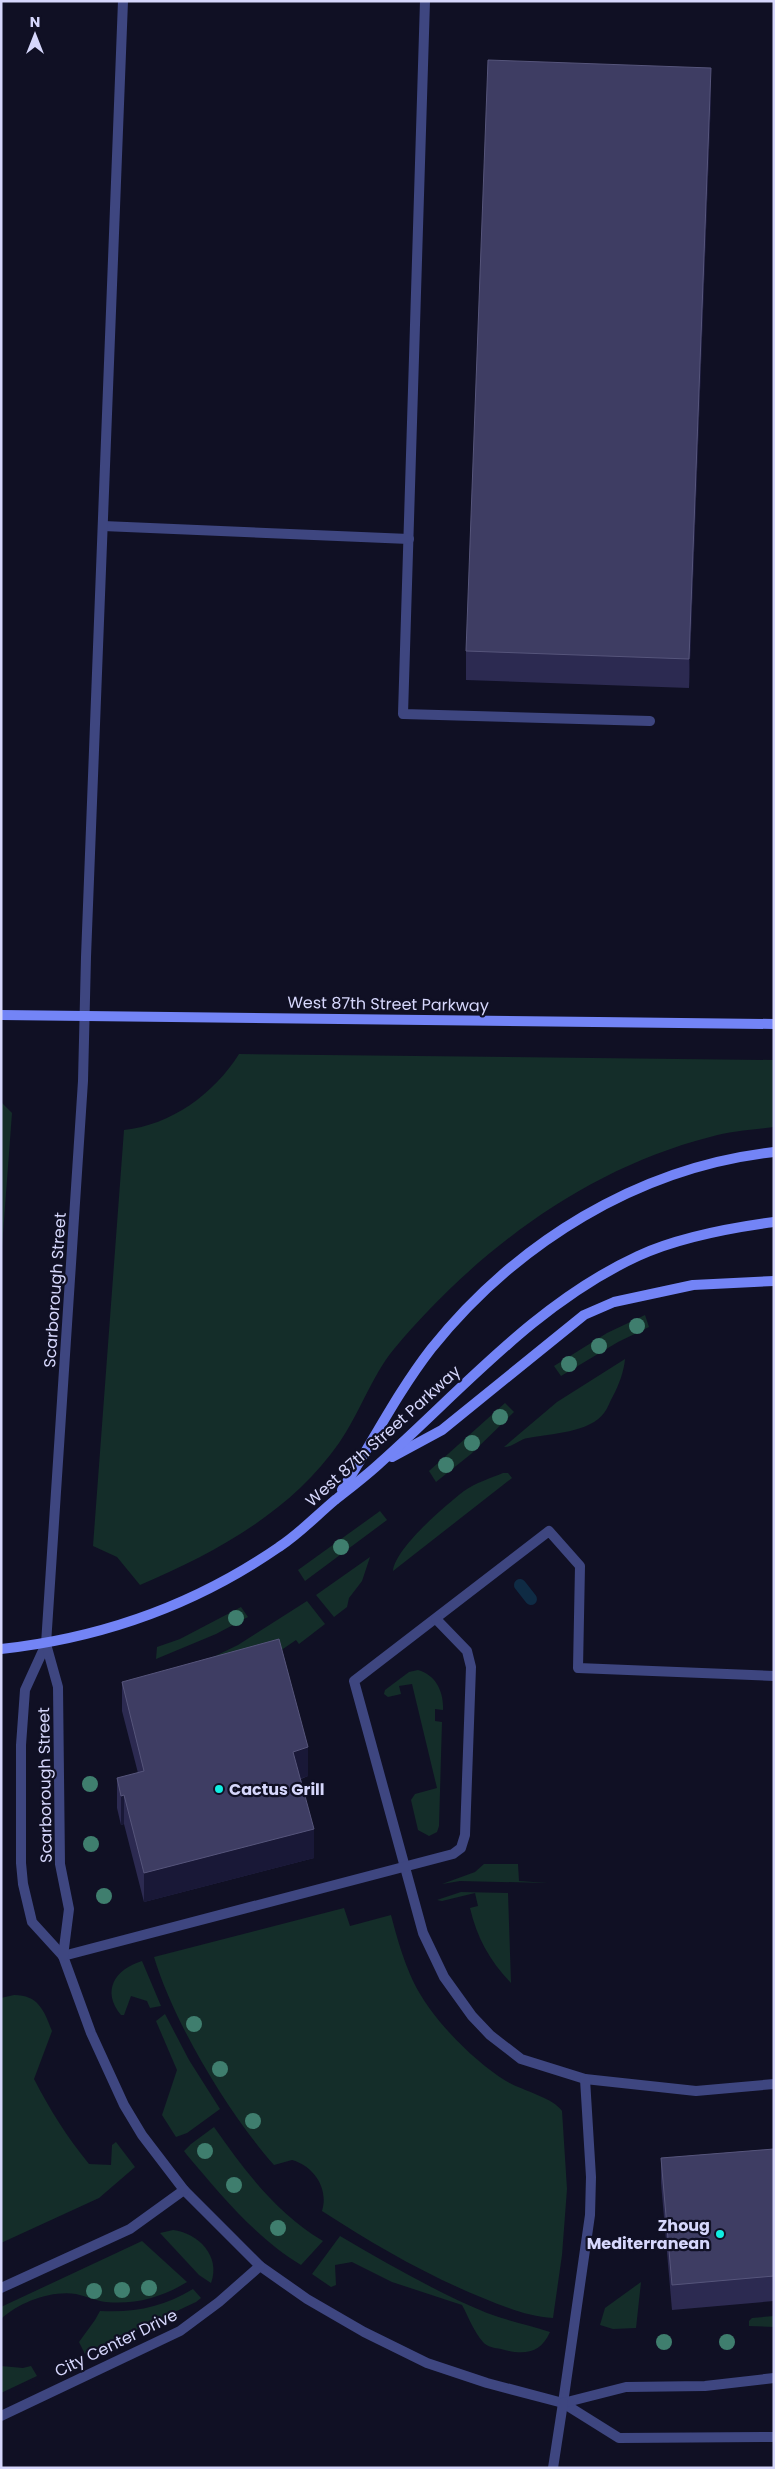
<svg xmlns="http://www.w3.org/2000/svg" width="775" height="2469" viewBox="0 0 775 2469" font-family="Poppins,sans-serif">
<rect width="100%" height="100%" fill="#101024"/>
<g fill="#142d29">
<path d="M 239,1054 L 774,1060 L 774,1127 C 753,1130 730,1131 710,1137 C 585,1169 476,1251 394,1349 C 371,1377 360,1413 339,1443 C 291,1512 215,1553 140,1585 L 117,1557 L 93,1546 L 124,1130 C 171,1125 214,1094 239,1054 Z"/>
<polygon points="1,1102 12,1113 1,1260"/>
<polygon points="645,1315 649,1327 618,1342 561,1376 554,1366 607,1333"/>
<path d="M 625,1359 C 624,1371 619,1385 613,1396 C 610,1401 608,1408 604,1413 C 591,1432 550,1434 528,1438 C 519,1439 514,1447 504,1447 L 557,1402 Z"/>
<polygon points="505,1403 514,1412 471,1454 436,1482 429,1471"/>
<path d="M 503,1473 L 508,1473 L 512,1478 L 393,1571 C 395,1548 446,1505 464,1491 C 475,1483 491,1478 503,1473 Z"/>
<polygon points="380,1511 387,1520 305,1581 298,1570"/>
<polygon points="370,1557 362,1581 349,1598 347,1607 334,1617 316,1595"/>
<polygon points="307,1601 325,1624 299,1644 296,1640 280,1651 283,1655 279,1659 209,1659 238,1645"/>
<polygon points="241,1607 248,1617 216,1634 156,1659 157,1647 180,1639"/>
<path d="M 418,1670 C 436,1675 444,1692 443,1710 L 435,1709 L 435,1721 L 442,1722 L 439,1826 L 437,1832 L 429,1836 L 418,1830 L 411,1800 L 415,1794 L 437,1788 L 412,1684 L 399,1686 L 401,1694 L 388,1697 L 384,1694 L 385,1690 L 409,1672 Z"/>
<polygon points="484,1864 518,1864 519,1881 548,1883 460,1881 442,1884 475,1872"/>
<path d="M 461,1892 L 508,1893 L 511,1983 C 490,1961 477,1938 470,1908 L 478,1906 L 475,1893 L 442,1901 L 437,1900 Z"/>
<path d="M 344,1908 L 350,1926 L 391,1915 C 397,1938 403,1959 413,1981 C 430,2017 472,2060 506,2081 C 521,2090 554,2098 562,2111 L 567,2189 L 562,2255 L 553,2318 C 529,2317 505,2307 483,2298 C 426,2275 373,2244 322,2211 C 329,2189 314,2166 292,2160 L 274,2165 C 228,2113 174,2023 154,1957 Z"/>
<path d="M 142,1961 L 161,2006 L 150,2008 L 147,2001 L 131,1996 L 124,2015 L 121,2015 C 101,1991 115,1969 142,1961 Z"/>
<path d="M 14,1995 C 38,1995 44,2010 52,2031 L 34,2079 C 50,2110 67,2137 89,2164 L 111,2165 L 112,2145 L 116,2142 L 135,2167 L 99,2198 L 1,2243 L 1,1998 Z"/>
<polygon points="165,2014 189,2060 220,2109 187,2133 176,2137 162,2115 177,2070 156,2021"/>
<path d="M 214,2127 C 245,2171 276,2213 323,2241 L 301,2265 C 256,2238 220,2194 187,2155 L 184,2151 L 191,2144 Z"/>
<path d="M 173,2230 C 198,2233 221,2256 211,2283 L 199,2275 L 160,2233 Z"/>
<path d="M 340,2236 C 388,2264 436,2292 487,2313 C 508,2321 529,2325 550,2332 C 540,2355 522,2355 501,2349 C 495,2348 487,2347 483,2342 C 474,2332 468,2316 462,2305 L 392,2282 L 352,2262 L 335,2265 L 336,2285 L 331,2287 L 312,2274 Z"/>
<path d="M 142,2241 L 187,2282 C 163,2297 135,2305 106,2302 C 96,2301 86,2296 76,2294 C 52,2290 19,2302 1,2319 L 1,2307 Z"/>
<polygon points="641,2282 636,2328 613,2329 600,2325 605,2308"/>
<path d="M 193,2289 L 201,2298 L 196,2302 L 85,2354 L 79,2342 L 95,2320 L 100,2311 C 135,2313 163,2307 193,2289 Z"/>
<polygon points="774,2316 774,2327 749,2326 749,2321 752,2318"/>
<polygon points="1,2366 23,2368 31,2366 37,2376 1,2393"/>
</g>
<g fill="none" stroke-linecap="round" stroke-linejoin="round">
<polyline stroke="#0f2b44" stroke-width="12" points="520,1585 531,1599"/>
<g stroke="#3e4680" stroke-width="10">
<polyline points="425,1 403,714 650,721"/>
<polyline points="103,526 409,539"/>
<polyline points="774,1676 578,1668 580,1566 549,1531 354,1681 423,1933 444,1977 472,2016 490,2035 521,2059 585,2079 696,2091 774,2084"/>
<polyline points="63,1956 453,1854 461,1848 465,1835 471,1667 467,1651 436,1619"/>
<polyline points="563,2403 590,2215 591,2177 585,2079"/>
</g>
<g stroke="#3e4680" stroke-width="10">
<polyline points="46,1644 25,1690 21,1745 21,1863 23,1884 32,1922 63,1956 91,2033 124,2105 142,2135 184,2190 260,2266 307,2299 364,2332 427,2363 487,2383 563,2403 619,2438 774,2437"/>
<polyline points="63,1956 69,1909 60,1864 58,1687 46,1644 83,1081 86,957 123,1"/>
<polyline points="1,2288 130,2229 184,2190"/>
<polyline points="563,2403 626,2387 705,2386 774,2378"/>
<polyline points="1,2416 180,2331 219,2302 260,2266"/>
<polyline points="553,2468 563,2403"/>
</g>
<g stroke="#7384f6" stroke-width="10">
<polyline points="1,1015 774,1024"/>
<polyline points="392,1457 442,1430 584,1315 614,1302 693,1285 774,1281"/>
<path d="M 342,1490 C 372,1443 397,1393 431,1349 C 516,1243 638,1167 774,1152"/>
<path d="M 1,1649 C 102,1638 195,1605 279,1547 C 299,1534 316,1516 335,1500 C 350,1488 366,1476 380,1463 C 462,1390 536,1303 638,1256 C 679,1237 729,1228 774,1222"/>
</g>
</g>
<g fill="#3f7e6e">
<circle cx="637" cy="1326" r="8"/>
<circle cx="599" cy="1346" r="8"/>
<circle cx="569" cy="1364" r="8"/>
<circle cx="500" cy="1417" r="8"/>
<circle cx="472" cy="1443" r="8"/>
<circle cx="446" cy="1465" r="8"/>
<circle cx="341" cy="1547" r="8"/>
<circle cx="236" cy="1618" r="8"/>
<circle cx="90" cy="1784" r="8"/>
<circle cx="91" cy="1844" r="8"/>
<circle cx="104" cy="1896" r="8"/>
<circle cx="194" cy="2024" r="8"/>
<circle cx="220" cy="2069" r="8"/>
<circle cx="253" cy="2121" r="8"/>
<circle cx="205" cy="2151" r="8"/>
<circle cx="234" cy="2185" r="8"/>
<circle cx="278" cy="2228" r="8"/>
<circle cx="149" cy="2288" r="8"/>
<circle cx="122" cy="2290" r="8"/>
<circle cx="94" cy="2291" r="8"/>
<circle cx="664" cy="2342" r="8"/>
<circle cx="727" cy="2342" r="8"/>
</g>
<g fill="#2c2a51">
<polygon points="711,97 689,688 466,680 466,651"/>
<polygon points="122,1682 308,1776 301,1779 314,1858 144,1902 124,1824 121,1825 117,1808 117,1778 138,1773 122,1711"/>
<polygon points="774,2149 774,2301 672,2310 661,2183 661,2158"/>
</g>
<g fill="#191837">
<polygon points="711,68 711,97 689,688 689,659"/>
<polygon points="308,1747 308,1776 293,1781 293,1752"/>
<polygon points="124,1795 124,1824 121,1825 121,1796"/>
<polygon points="314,1829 314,1858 144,1902 144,1873"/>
</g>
<g fill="#3e3d63" stroke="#56557b">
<polygon points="488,60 711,68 689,659 466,651"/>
<polygon points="279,1639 308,1747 293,1752 314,1829 144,1873 124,1795 121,1796 117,1778 144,1771 122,1682"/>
<polygon points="774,2149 774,2276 672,2285 661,2158"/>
</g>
<g fill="#10eee2" stroke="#101024" stroke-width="2">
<circle cx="219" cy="1789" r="5"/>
<circle cx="720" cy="2234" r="5"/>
</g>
<g text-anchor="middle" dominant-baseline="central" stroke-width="4.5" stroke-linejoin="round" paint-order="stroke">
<g font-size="16" fill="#d6d7fc" stroke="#101024">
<text transform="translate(388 1004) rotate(1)">West 87th Street Parkway</text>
<text transform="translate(55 1290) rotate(-86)">Scarborough Street</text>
<text transform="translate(383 1436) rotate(-42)">West 87th Street Parkway</text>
<text transform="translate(45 1785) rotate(-91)">Scarborough Street</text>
<text transform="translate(116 2343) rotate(-26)">City Center Drive</text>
</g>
<g font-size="16" font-weight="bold" fill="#d6d7fc" stroke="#101024" text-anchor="start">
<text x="229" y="1789">Cactus Grill</text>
<text x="710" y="2225" text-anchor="end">Zhoug<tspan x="710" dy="18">Mediterranean</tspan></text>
</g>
</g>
<rect width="775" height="2469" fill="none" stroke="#d6d7fc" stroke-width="5"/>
<g transform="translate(35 35)" stroke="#101024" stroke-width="4" paint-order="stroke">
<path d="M0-4L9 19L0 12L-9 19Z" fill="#d6d7fc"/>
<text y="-8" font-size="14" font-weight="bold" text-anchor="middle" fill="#d6d7fc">N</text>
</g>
</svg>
